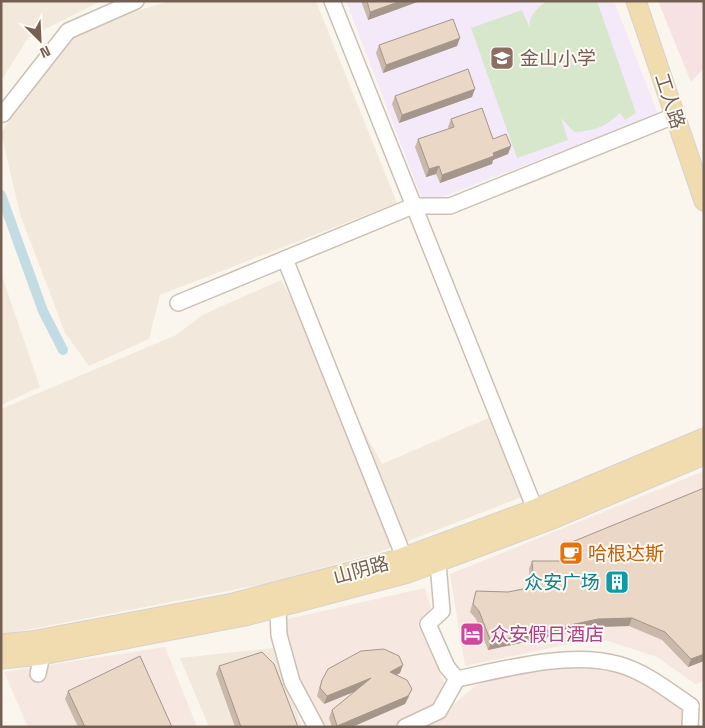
<svg xmlns="http://www.w3.org/2000/svg" width="705" height="728" viewBox="0 0 705 728" font-family="'Space Grotesk','Noto Sans SC',sans-serif">
<rect width="100%" height="100%" fill="#fbf6ed"/>
<g fill="#f2e9dc">
<polygon points="1,1 101,1 28,38 1,81"/>
<polygon points="170,1 316,1 397,203 160,295 149,339 89,366 65,333 20,214 1,133 68,31"/>
<polygon points="1,273 40,387 1,405"/>
<polygon points="281,280 382,464 500,413 535,492 380,552 264,584 1,635 1,409 176,335 204,314"/>
<polygon points="273,648 302,727 209,727 180,658"/>
</g>
<g fill="#f6e8e0">
<polygon points="704,471 704,681 695,684 657,657 599,638 465,666 450,574"/>
<polygon points="425,588 431,608 418,625 454,704 493,671 570,664 639,674 691,719 690,727 318,727 285,657 278,621"/>
<polygon points="165,647 197,727 28,727 4,672"/>
</g>
<polygon fill="#f3e9f8" points="346,1 614,1 658,114 424,204"/>
<polygon fill="#f7e2e3" points="658,1 704,1 704,68 691,82"/>
<path fill="#d6e7cc" d="M 547,1 L 597,1 L 636,113 L 625,120 L 620,113 C 605,127 594,131 574,132 L 561,118 L 568,140 L 517,158 L 471,28 L 522,10 L 530,29 C 527,17 538,7 547,1 Z"/>
<g fill="none" stroke-linecap="round" stroke-linejoin="round">
<polyline stroke="#c3dce3" stroke-width="10" points="1,195 43,311 63,350"/>
<g stroke="#ccc0b4" stroke-width="18">
<g id="minor">
<polyline points="332,1 535,509"/>
<polyline points="3,114 68,31 136,1"/>
<polyline points="285,259 404,557"/>
<polyline points="178,303 413,206 450,206 674,116"/>
<path d="M 438,563 L 442,611 L 428,624 L 447,667 L 457,679 C 505,669 569,651 617,664 C 644,671 668,690 691,706"/>
<polyline points="278,609 279,635 292,682 316,727"/>
<polyline points="38,674 42,655"/>
<polyline points="405,727 439,711 457,679"/>
<polyline points="690,727 691,706"/>
</g>
</g>
<g stroke="#d8d2cf" stroke-width="21">
<g id="major">
<polyline points="636,1 704,201"/>
<polyline points="1,644 31,641 233,603 396,560 535,509 704,438"/>
<polyline points="1,659 42,655 245,616 408,573 550,520 704,455"/>
</g>
</g>
<use href="#minor" stroke="#fff" stroke-width="15"/>
<use href="#major" stroke="#f0dcaf" stroke-width="19"/>
</g>
<g fill="#cab9aa">
<polygon points="361,1 420,1 368,20"/>
<polygon points="379,45 457,46 383,73 376,53"/>
<polygon points="395,96 472,97 399,123 392,104"/>
<polygon points="451,119 511,146 508,154 493,160 492,164 440,183 436,174 426,177 415,147 418,139 449,129 448,127"/>
<polygon points="564,551 704,661 688,667 662,640 629,626 595,627 488,650 476,619 470,612 476,591 508,592 530,587 529,569 532,561 561,561 561,560"/>
<polygon points="219,666 298,727 235,727 216,674"/>
<polygon points="400,673 396,675 409,697 405,704 352,727 332,727 329,718 332,710 354,692 324,704 317,696 319,688 322,680"/>
<polygon points="68,691 172,727 78,727 65,699"/>
</g>
<g fill="#a4968b">
<polygon points="401,1 420,1 368,20 370,12"/>
<polygon points="460,38 457,46 383,73 386,65"/>
<polygon points="475,89 472,97 399,123 402,115"/>
<polygon points="511,146 508,154 493,160 492,164 440,183 442,175 493,153"/>
<polygon points="439,166 436,174 426,177 429,169"/>
<polygon points="632,618 629,626 595,627 488,650 491,642 598,619"/>
<polygon points="704,654 704,661 688,667 691,659"/>
<polygon points="403,665 400,673 387,680 390,672"/>
<polygon points="371,678 368,686 324,704 327,696"/>
<polygon points="412,689 405,704 352,727 337,727"/>
</g>
<g fill="#ebd7c6" stroke="#a4968b">
<polygon points="367,1 401,1 370,12"/>
<polygon points="453,19 460,38 386,65 379,45"/>
<polygon points="468,69 475,89 402,115 395,96"/>
<polygon points="482,108 493,139 506,134 511,146 493,153 494,156 442,175 439,166 429,169 418,139 454,127 451,119"/>
<polygon points="704,488 704,654 691,659 665,632 632,618 598,619 491,642 479,611 473,604 476,591 508,592 534,587 532,561 566,561 564,551 572,542"/>
<polygon points="384,649 399,656 403,665 390,672 407,680 412,689 408,696 337,726 332,710 371,678 327,696 320,688 322,680 328,669 361,651"/>
<polygon points="262,652 274,664 298,727 241,727 219,666"/>
<polygon points="140,656 172,727 85,727 68,691"/>
</g>
<defs>
<g id="school-square" transform="scale(1.25)"><rect x="-9" y="-9" width="18" height="18" rx="4" fill="#8d6e63" stroke="#fdfaf3"/><path d="M0-5L7-2L0 1L-7-2ZM-4 1L0 2.5L4 1V4Q0 6-4 4Z" fill="#fff"/></g>
<g id="cafe-square" transform="scale(1.25)"><rect x="-9" y="-9" width="18" height="18" rx="4" fill="#e8710a" stroke="#fdfaf3"/><path d="M-5.5-4.5H6V0H3Q3 3.5 0 3.5H-2.5Q-5.5 3.5-5.5 0ZM3-3.2v2h1.7v-2ZM-6 4.5H4V6H-6Z" fill="#fff"/></g>
<g id="building-square" transform="scale(1.25)"><rect x="-9" y="-9" width="18" height="18" rx="4" fill="#0f9aa8" stroke="#fdfaf3"/><path d="M-4-6H4V6H1V3H-1V6H-4ZM-2.5-4.3h1.7v1.8h-1.7ZM.8-4.3h1.7v1.8H.8ZM-2.5-1h1.7V.8h-1.7ZM.8-1h1.7V.8H.8Z" fill="#fff"/></g>
<g id="hotel-square" transform="scale(1.25)"><rect x="-9" y="-9" width="18" height="18" rx="4" fill="#d1479c" stroke="#fdfaf3"/><path d="M-6-4.5h1.5V1H6V5H4.5V3h-9V5H-6ZM-4 0a1.8 1.8 0 1 1 3.6 0ZM.5 0V-2.5h3Q6-2.5 6 0Z" fill="#fff"/></g>
</defs>
<g fill-rule="evenodd">
<use href="#school-square" x="502" y="58"/>
<use href="#cafe-square" x="571" y="553"/>
<use href="#building-square" x="617" y="582"/>
<use href="#hotel-square" x="472" y="634"/>
</g>
<g text-anchor="middle" dominant-baseline="central" stroke-width="4" stroke-linejoin="round" paint-order="stroke">
<g font-size="19" fill="#785e54" stroke="#fdfaf3" text-anchor="start">
<text x="520" y="58">金山小学</text>
</g>
<g font-size="19" fill="#746052" stroke="#fdfaf3">
<text transform="translate(670 101) rotate(72)">工人路</text>
<text transform="translate(361 570) rotate(-15)">山阴路</text>
</g>
<g font-size="19" fill="#c56008" stroke="#fdfaf3" text-anchor="start">
<text x="588" y="553">哈根达斯</text>
</g>
<g font-size="19" fill="#0d838f" stroke="#fdfaf3" text-anchor="end">
<text x="600" y="582">众安广场</text>
</g>
<g font-size="19" fill="#b23c85" stroke="#fdfaf3" text-anchor="start">
<text x="490" y="634">众安假日酒店</text>
</g>
</g>
<rect width="705" height="728" fill="none" stroke="#746052" stroke-width="5"/>
<g transform="translate(40 40) rotate(156)" stroke="#fdfaf3" stroke-width="4" paint-order="stroke">
<path d="M0-4L9 19L0 12L-9 19Z" fill="#746052"/>
<text y="-8" font-size="14" font-weight="bold" text-anchor="middle" fill="#746052">N</text>
</g>
</svg>
